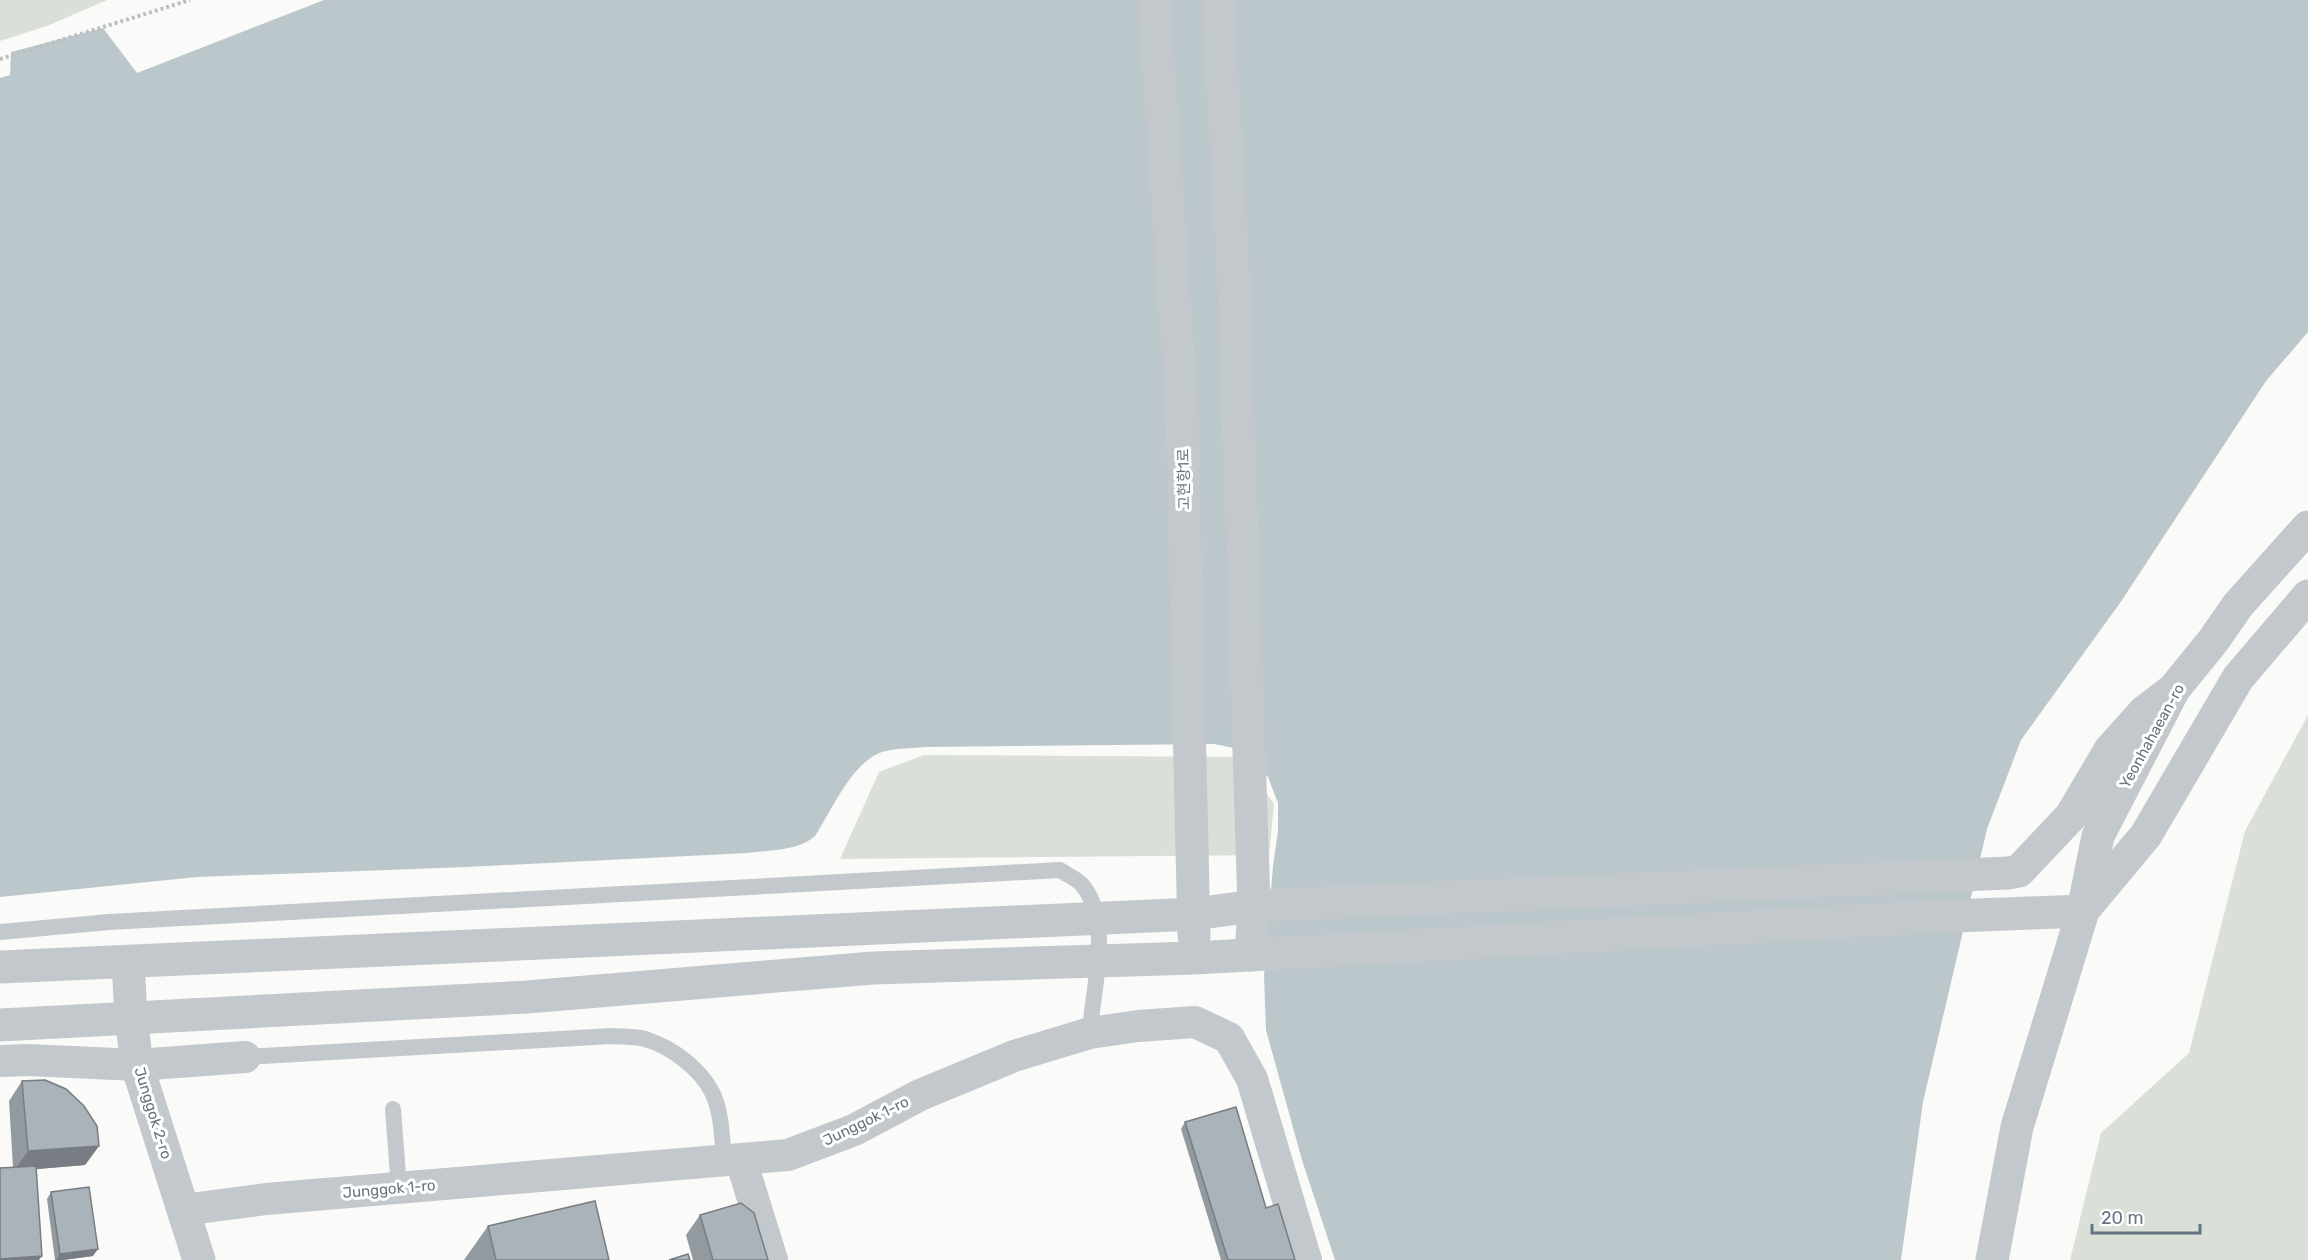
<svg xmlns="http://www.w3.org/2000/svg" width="2308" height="1260" viewBox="0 0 2308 1260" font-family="Rubik,'Noto Sans KR',sans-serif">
<rect width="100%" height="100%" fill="#fafaf8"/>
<g fill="#dadfd7">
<polygon points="0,0 107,0 47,26 0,41"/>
<polygon points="2308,715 2308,1260 2070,1260 2101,1133 2189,1053 2245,831"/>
<polygon points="924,755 1240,757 1274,804 1269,855 840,859 879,772"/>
</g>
<path fill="#bbc7cb" d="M 324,0 L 2308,0 L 2308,332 L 2266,381 L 2120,603 L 2021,740 L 1987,829 L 1923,1102 L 1901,1260 L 1335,1260 L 1302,1160 L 1266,1030 L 1264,976 L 1273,866 L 1278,831 L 1278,803 L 1268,777 L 1255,762 L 1239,749 L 1214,744 L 926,747 C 909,749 886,747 872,757 C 848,772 830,813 815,836 C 798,851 770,850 748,853 L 467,867 L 197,877 L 0,897 L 0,78 L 10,75 L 11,52 L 103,28 L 137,73 Z"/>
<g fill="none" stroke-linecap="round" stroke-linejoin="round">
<polyline stroke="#bbbfc2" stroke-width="4" stroke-dasharray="3 3" stroke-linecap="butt" points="0,59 190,0"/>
<g stroke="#c3c8cc" stroke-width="16">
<path d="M 0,932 L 109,922 L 1060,870 C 1067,875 1078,879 1083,886 C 1113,924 1092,989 1090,1033"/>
<path d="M 245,1057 L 611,1036 C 623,1037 638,1036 648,1040 C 673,1048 700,1069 712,1092 C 722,1112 722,1139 724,1161"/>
<polyline points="393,1109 399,1188"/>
</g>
<g stroke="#c3c8cc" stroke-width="32">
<polyline points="0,1061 28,1060 137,1065 245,1057"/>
<polyline points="741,1160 772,1260"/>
<polyline points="183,1210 266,1199 788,1155 854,1130 920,1095 1014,1056 1090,1033 1138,1026 1195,1022 1229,1038 1252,1079 1306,1260"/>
</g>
<g stroke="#c3c8cc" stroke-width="33">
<polyline points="1154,0 1182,413 1194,936"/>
<polyline points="1218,0 1234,289 1254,906 1251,955"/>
<polyline points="2086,907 2146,835 2238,678 2308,596"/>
<polyline points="128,962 131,1017 137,1065 199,1260"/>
<polyline points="0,967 1194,914 1254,906 2008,873 2019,871 2071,816 2110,750 2144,712 2174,689"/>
<polyline points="0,1025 527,997 873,968 1194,958 1927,917 2083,911"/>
<polyline points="1992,1260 2017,1127 2083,911 2098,836 2174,689 2213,641 2238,605 2308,527"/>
</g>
</g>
<g fill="#929a9f">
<polygon points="22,1081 99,1146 85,1165 37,1169 13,1167 9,1101"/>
<polygon points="1185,1122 1266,1208 1295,1260 1221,1260 1181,1129"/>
<polygon points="51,1192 93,1256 63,1260 55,1260 47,1199"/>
<polygon points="700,1215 768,1260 693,1260 686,1235"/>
<polygon points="488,1226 609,1260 464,1260"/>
</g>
<g fill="#777d82">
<polygon points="99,1146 85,1165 14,1171 28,1151"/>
<polygon points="98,1249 93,1256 63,1260 56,1260 60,1254"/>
<polygon points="42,1256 39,1260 0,1260 0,1259"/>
</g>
<g fill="#aab3b9" stroke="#777d82" stroke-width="1.5">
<polygon points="45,1080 66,1089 84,1106 97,1126 99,1146 28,1151 22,1081"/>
<polygon points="1236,1107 1266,1208 1278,1204 1295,1260 1228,1260 1185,1122"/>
<polygon points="36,1166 42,1256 0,1259 0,1168"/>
<polygon points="89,1187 98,1249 60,1254 51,1192"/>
<polygon points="595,1201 609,1260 496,1260 488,1226"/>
<polygon points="741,1203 754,1213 768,1260 713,1260 700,1215"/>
<polygon points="688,1254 690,1260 669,1260"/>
</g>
<g text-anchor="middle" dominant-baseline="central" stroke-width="6" stroke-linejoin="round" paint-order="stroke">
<g font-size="15" fill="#657683" stroke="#fff">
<text transform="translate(1184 479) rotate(-91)">고현항1로</text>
<text transform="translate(2152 736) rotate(-61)">Yeonhahaean-ro</text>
<text transform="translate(153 1113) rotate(73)">Junggok 2-ro</text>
<text transform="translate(866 1121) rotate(-26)">Junggok 1-ro</text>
<text transform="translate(389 1189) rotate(-5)">Junggok 1-ro</text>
</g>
</g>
<path d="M2092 1224v9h108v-9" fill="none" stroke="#657683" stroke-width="3"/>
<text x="2101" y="1224" font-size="18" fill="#657683" stroke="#ffffff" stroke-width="4.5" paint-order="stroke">20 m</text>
</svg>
